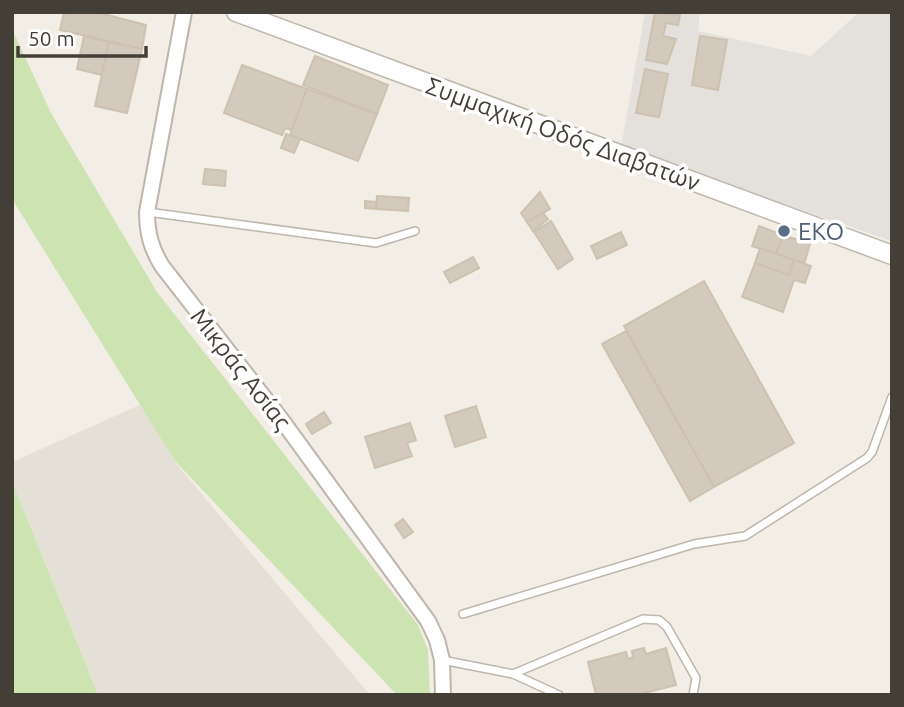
<svg xmlns="http://www.w3.org/2000/svg" width="904" height="707" viewBox="0 0 904 707" font-family="Ubuntu,sans-serif">
<rect width="100%" height="100%" fill="#f2eee6"/>
<polygon fill="#e5e0d5" points="142,404 175,462 370,695 98,695 12,481 12,462"/>
<polygon fill="#e4e0db" points="645,12 700,12 698,31 811,56 859,12 892,12 892,241 621,148"/>
<g fill="#cee3b2">
<polygon points="12,29 51,113 157,292 418,625 428,650 430,695 397,695 175,461 12,199"/>
<polygon points="12,481 98,695 12,695"/>
</g>
<g fill="#d3cabd" stroke="#cdc1b0" stroke-width="2">
<polygon points="64,12 96,12 146,25 142,49 60,30"/>
<polygon points="655,12 680,15 678,25 666,23 663,36 676,39 667,64 646,60"/>
<polygon points="84,36 109,42 102,75 77,69"/>
<polygon points="700,36 727,40 718,90 692,85"/>
<polygon points="109,42 142,49 127,113 95,106"/>
<polygon points="315,56 388,85 377,114 303,85"/>
<polygon points="242,65 307,89 292,130 285,128 282,135 224,113"/>
<polygon points="645,69 668,74 659,117 636,113"/>
<polygon points="307,89 377,114 358,161 290,135"/>
<polygon points="286,134 300,139 294,153 281,148"/>
<polygon points="205,169 226,171 225,186 203,184"/>
<polygon points="540,192 550,209 527,222 521,213"/>
<polygon points="377,196 409,198 408,211 376,209"/>
<polygon points="365,201 376,202 376,209 365,208"/>
<polygon points="543,213 548,219 533,231 527,222"/>
<polygon points="551,221 573,259 558,269 534,232"/>
<polygon points="759,226 783,235 776,254 752,246"/>
<polygon points="621,232 627,245 597,259 591,246"/>
<polygon points="783,235 810,244 804,264 776,254"/>
<polygon points="760,248 794,260 789,275 755,263"/>
<polygon points="473,257 479,268 450,283 444,272"/>
<polygon points="794,260 811,266 805,283 794,280 783,312 742,297 755,263 789,275"/>
<polygon points="704,281 794,443 714,487 624,326"/>
<polygon points="626,331 714,487 690,501 602,344"/>
<polygon points="476,406 486,437 455,447 445,416"/>
<polygon points="324,412 331,423 312,434 306,424"/>
<polygon points="410,423 416,440 407,443 412,456 375,468 365,437"/>
<polygon points="403,519 413,532 404,538 395,525"/>
<polygon points="644,648 646,654 666,648 676,685 636,695 596,695 588,662 626,652 628,659 633,657 632,651"/>
</g>
<g fill="none" stroke-linecap="round" stroke-linejoin="round">
<g stroke="#bdb6aa" stroke-width="10">
<g id="service">
<polyline points="148,212 376,243 415,231"/>
<polyline points="463,614 694,544 745,536 867,458 872,452 892,397"/>
<polyline points="442,660 513,674 559,695"/>
<polyline points="513,674 643,619 659,620 667,627 696,678 693,695"/>
</g>
</g>
<g stroke="#bdb6aa" stroke-width="18">
<path id="minor" d="M 184,12 L 147,212 C 147,233 151,248 162,266 L 281,419 L 428,621 L 437,640 L 442,660 L 443,695"/>
</g>
<g stroke="#bdb6aa" stroke-width="21">
<polyline id="tertiary" points="236,12 892,255"/>
</g>
<use href="#service" stroke="#fff" stroke-width="7"/>
<use href="#minor" stroke="#fff" stroke-width="14"/>
<use href="#tertiary" stroke="#fff" stroke-width="18"/>
</g>
<circle fill="#5c6f8a" stroke="#fff" stroke-width="2.5" cx="784" cy="231" r="7"/>
<g text-anchor="middle" dominant-baseline="central" stroke-width="7" stroke-linejoin="round" paint-order="stroke">
<g font-size="24" fill="#443f36" stroke="#fff">
<text transform="translate(563 134) rotate(20)">Συμμαχική Οδός Διαβατών</text>
<text transform="translate(241 369) rotate(52)">Μικράς Ασίας</text>
</g>
<g font-size="24" fill="#4e5e75" stroke="#fff" text-anchor="start">
<text x="798" y="231">EKO</text>
</g>
</g>
<rect width="904" height="707" fill="none" stroke="#443f36" stroke-width="28"/>
<path d="M18 46v10h128v-10" fill="none" stroke="#443f36" stroke-width="3.5"/>
<text x="28" y="46" font-size="21" fill="#443f36" stroke="#ffffff" stroke-width="5" paint-order="stroke">50 m</text>
</svg>
